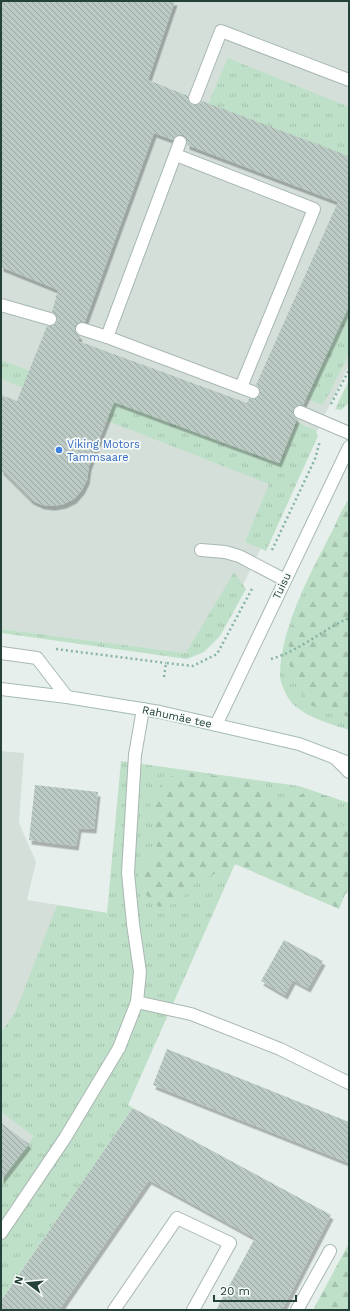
<svg xmlns="http://www.w3.org/2000/svg" width="350" height="1311" viewBox="0 0 350 1311" font-family="'Work Sans',sans-serif">
<defs>
<pattern id="grass-tufts" width="24" height="20" patternUnits="userSpaceOnUse"><rect width="24" height="20" fill="#bfe0c8"/><path d="M3 7l-1-3M5 7V3M7 7l1-3M15 17l-1-3M17 17v-4M19 17l1-3" fill="none" stroke="#a4c1ad"/></pattern>
<pattern id="forest-firs" width="22" height="20" patternUnits="userSpaceOnUse"><rect width="22" height="20" fill="#bfe0c8"/><path d="M5 1l3.5 6h-7zM16 11l3.5 6h-7z" fill="#a4c1ad"/></pattern>
<pattern id="building-back-hatch" width="6" height="6" patternUnits="userSpaceOnUse"><rect width="6" height="6" fill="#bbcac4"/><path d="M-1 5l2 2M0 0l6 6M5-1l2 2" fill="none" stroke="#98a6a0"/></pattern>
<filter id="shadow"><feDropShadow dx="2.5" dy="4.5" stdDeviation="0" flood-color="#0004"/></filter>
</defs>
<rect width="100%" height="100%" fill="#e6efeb"/>
<g fill="#d4dfda">
<polygon points="1,1 349,1 349,365 231,610 186,653 1,629"/>
<polygon points="1,751 24,753 19,823 36,862 27,900 107,913 39,1137 1,1188"/>
</g>
<g fill="url(#grass-tufts)">
<polygon points="228,58 349,107 349,156 208,104"/>
<polygon points="349,306 349,354 323,405 306,399"/>
<polygon points="1,360 279,463 296,422 315,430 318,436 266,551 245,542 269,484 1,379"/>
<polygon points="349,380 349,403 341,410 335,409"/>
<path d="M 349,499 L 349,730 C 330,724 297,715 287,696 C 284,690 280,681 280,676 C 280,619 324,549 349,499 Z"/>
<polygon points="234,572 246,589 220,636 204,652 187,659 1,633 1,629 186,653"/>
<polygon points="121,761 299,786 349,803 349,891 345,894 339,909 235,864 128,1105 133,1108 1,1301 1,1181 34,1136 1,1112 1,1032 15,1013 57,905 107,913"/>
</g>
<g fill="url(#forest-firs)">
<polygon points="349,498 349,717 310,705 291,674 288,636 339,516"/>
<polygon points="185,772 256,781 274,799 293,799 307,791 326,796 336,821 349,829 349,891 345,894 339,909 279,878 235,864 197,882 178,903 159,907 143,892 138,872 157,849 150,804 164,779"/>
<polygon points="349,1243 349,1310 313,1310"/>
</g>
<g fill="url(#building-back-hatch)" fill-rule="evenodd" filter="url(#shadow)">
<path d="M 1,1 L 175,1 L 148,80 L 188,96 L 189,102 L 193,105 L 199,104 L 202,101 L 349,156 L 349,306 L 303,405 L 299,405 L 293,409 L 293,413 L 297,419 L 279,463 L 114,402 L 89,466 L 87,480 L 82,490 L 74,499 L 64,504 L 53,506 L 42,505 L 31,500 L 1,470 L 1,395 L 17,401 L 47,326 L 52,326 L 57,321 L 57,317 L 52,312 L 58,290 L 1,267 ZM 154,133 L 173,140 L 178,135 L 183,135 L 187,140 L 187,145 L 338,202 L 256,385 L 260,390 L 260,395 L 255,399 L 249,399 L 247,403 L 78,341 L 80,336 L 75,331 L 75,326 L 80,322 L 85,322 Z"/>
<polygon points="35,785 98,792 94,829 79,828 76,846 29,840"/>
<polygon points="284,940 323,961 308,988 293,980 285,995 261,981"/>
<polygon points="167,1049 349,1122 349,1163 153,1085"/>
<polygon points="133,1108 331,1215 282,1310 216,1310 255,1238 149,1180 59,1310 1,1310 1,1301"/>
<polygon points="1,1123 29,1144 1,1180"/>
</g>
<g fill="none" stroke-linecap="round" stroke-linejoin="round">
<g stroke="#a8b8b2" stroke-width="14">
<g id="lane">
<polyline points="195,98 221,31 349,80"/>
<polyline points="180,142 107,337 253,392"/>
<polyline points="176,155 314,209 241,387"/>
<polyline points="1,305 50,319"/>
<polyline points="82,329 107,337"/>
<polyline points="300,412 349,433"/>
<polyline points="201,550 225,552 239,556 285,580"/>
<polyline points="1,653 37,658 67,697"/>
<polyline points="135,755 143,709"/>
<polyline points="334,757 349,772"/>
<polyline points="137,1002 191,1014 280,1049 349,1083"/>
<polyline points="1,1233 65,1138 119,1048"/>
<polyline points="114,1310 177,1218 230,1243 193,1310"/>
<polyline points="297,1310 330,1251"/>
</g>
</g>
<g stroke="#a8b8b2" stroke-width="14">
<g id="street">
<polyline points="216,725 349,447"/>
<polyline points="119,1048 137,1002 140,972 133,924 128,873 135,755"/>
</g>
</g>
<g stroke="#a4bbb3" stroke-width="14">
<polyline id="secondary" points="1,689 67,697 160,712 299,744 349,763"/>
</g>
<g stroke="#86b3a5" stroke-width="2.5" stroke-dasharray="2 3" stroke-linecap="butt">
<polyline points="331,404 349,370"/>
<polyline points="272,550 315,459 320,441"/>
<polyline points="56,649 166,663"/>
<path d="M 271,659 C 299,651 322,630 349,618"/>
<polyline points="164,677 166,663 193,666 217,654 253,587"/>
</g>
<use href="#lane" stroke="#fff" stroke-width="12"/>
<use href="#street" stroke="#fff" stroke-width="12"/>
<use href="#secondary" stroke="#fff" stroke-width="12"/>
</g>
<circle fill="#3f7fe0" stroke="#f7fbf9" stroke-width="1.5" cx="59" cy="450" r="4"/>
<g text-anchor="middle" dominant-baseline="central" stroke-width="3.5" stroke-linejoin="round" paint-order="stroke">
<g font-size="11" fill="#366cbe" stroke="#f7fbf9" text-anchor="start">
<text x="67" y="444">Viking Motors<tspan x="67" dy="13">Tammsaare</tspan></text>
</g>
<g font-size="11" fill="#24423a" stroke="#f7fbf9">
<text transform="translate(282 586) rotate(-64)">Tuisu</text>
<text transform="translate(177 717) rotate(12)">Rahumäe tee</text>
</g>
</g>
<rect width="350" height="1311" fill="none" stroke="#24423a" stroke-width="4"/>
<g transform="translate(28 1283) rotate(286)" stroke="#f7fbf9" stroke-width="3" paint-order="stroke">
<path d="M0-3L7 15L0 10L-7 15Z" fill="#24423a"/>
<text y="-6" font-size="11" font-weight="bold" text-anchor="middle" fill="#24423a">N</text>
</g>
<path d="M214 1295v6h82v-6" fill="none" stroke="#24423a" stroke-width="2"/>
<text x="220" y="1295" font-size="12" fill="#24423a" stroke="#f7fbf9" stroke-width="3" paint-order="stroke">20 m</text>
</svg>
